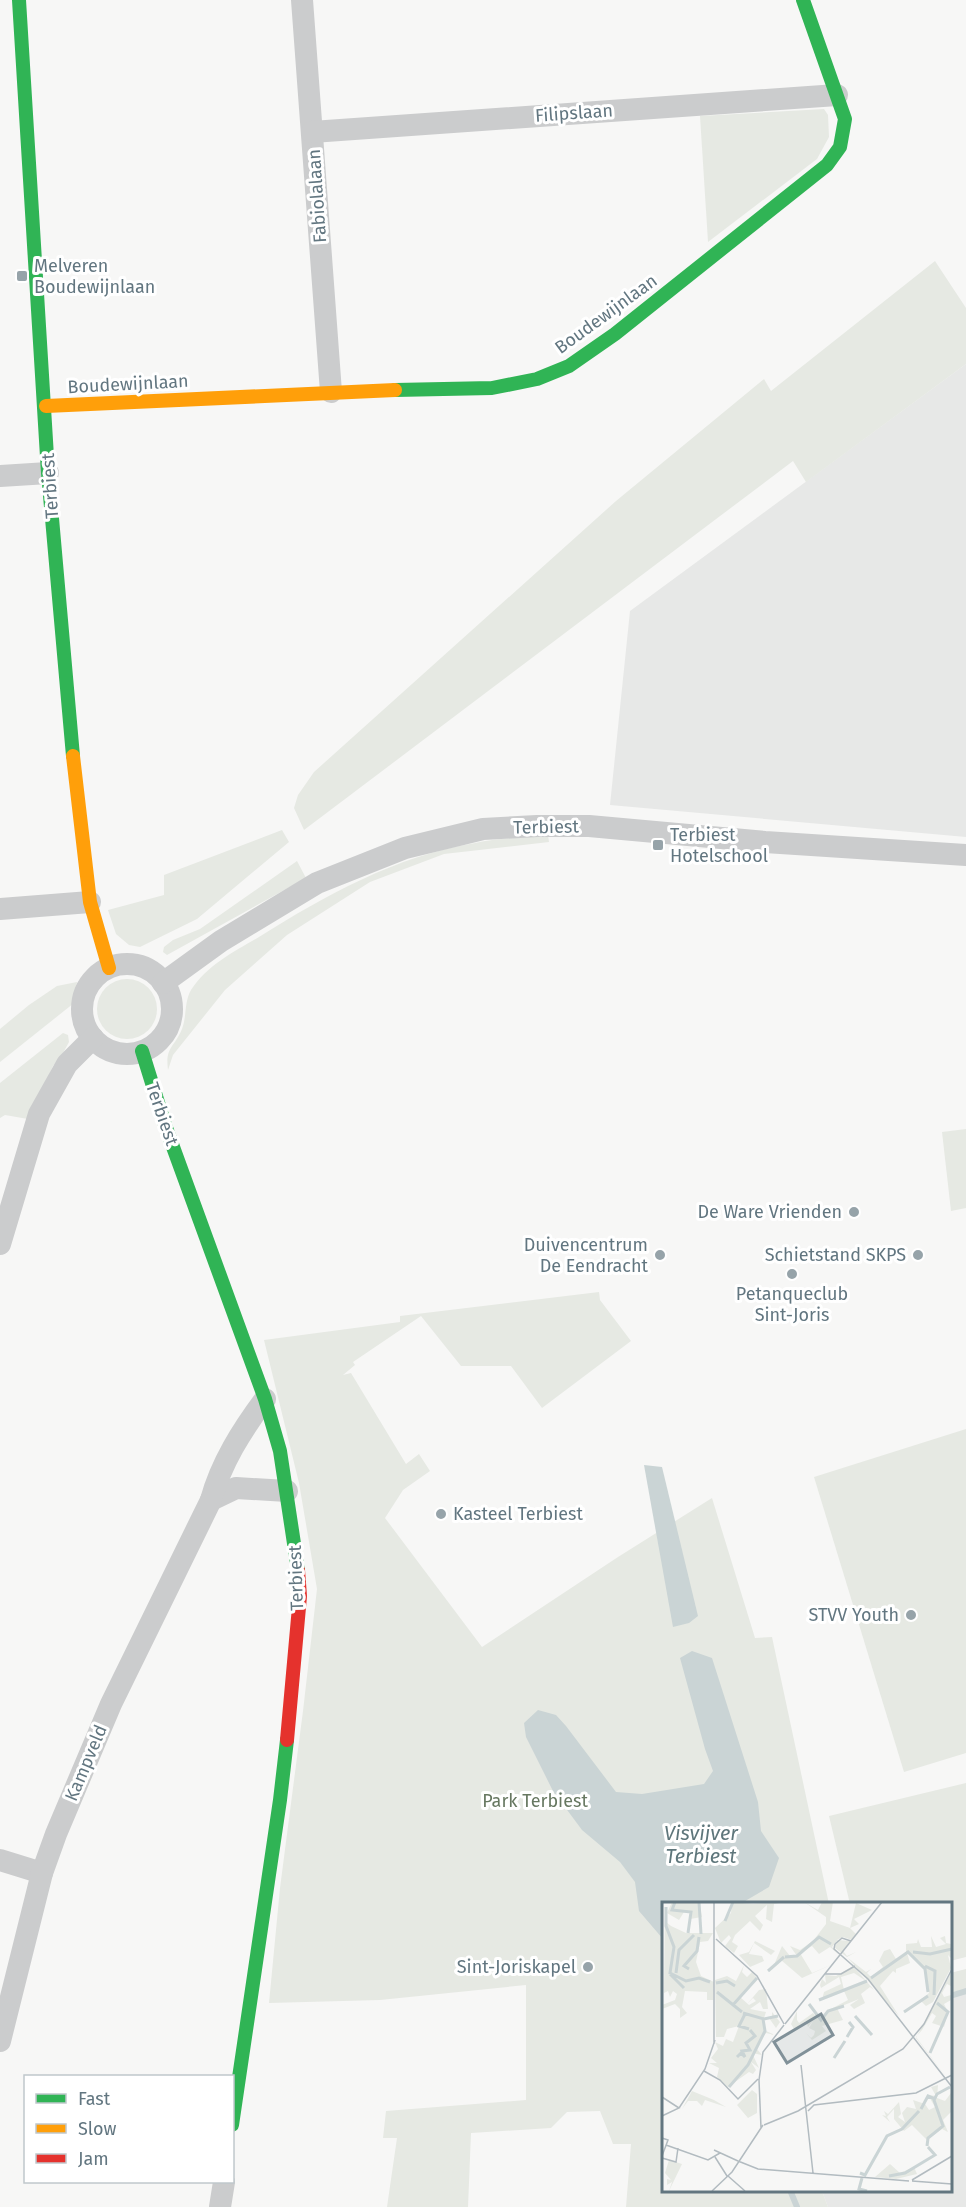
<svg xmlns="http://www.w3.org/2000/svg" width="966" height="2207" viewBox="0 0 966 2207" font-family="'Fira Sans',sans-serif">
<rect width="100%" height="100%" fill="#f7f7f6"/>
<g fill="#e7e8e7">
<polygon points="966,364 966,837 610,805 630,611"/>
<polygon points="966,1989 966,2207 828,2207 822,2191 950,2190 950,1993"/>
</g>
<g fill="#e6e9e3">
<polygon points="824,109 828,115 829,137 817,159 708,242 700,116"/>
<polygon points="935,261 966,308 966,364 806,482 793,461 304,830 294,808 298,795 314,772 616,501 764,379 771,391"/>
<polygon points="282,830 289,842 197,919 140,947 129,945 116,934 108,910 164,895 164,875"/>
<path d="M 548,835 L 549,842 L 444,854 L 370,882 L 287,935 L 225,990 L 173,1055 L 168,1070 C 165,1047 174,1048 182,1029 C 187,1016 184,1002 191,990 C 207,965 235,951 259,937 C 326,895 396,856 475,843 C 499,838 524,838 548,835 Z"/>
<polygon points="297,861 306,878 167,955 163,952 164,947 173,940 200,929"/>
<circle cx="127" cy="1009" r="30"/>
<polygon points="77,982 74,1003 0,1062 0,1029 29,1005 57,986"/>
<polygon points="63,1033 68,1035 69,1042 63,1053 53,1066 28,1119 5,1115 0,1118 0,1083"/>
<polygon points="966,1129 966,1208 951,1211 942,1132"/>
<polygon points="599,1292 600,1300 631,1341 542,1408 511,1366 461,1366 421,1316 353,1362 355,1365 343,1375 351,1373 406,1464 419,1454 430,1471 403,1490 385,1518 482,1647 618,1557 712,1498 755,1638 772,1637 829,1904 663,1904 663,2190 822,2191 828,2207 626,2207 631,2144 613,2144 600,2111 567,2112 551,2128 471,2133 468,2207 387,2207 397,2138 383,2138 386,2111 526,2100 526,1985 380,2000 269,2003 280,1888 303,1711 317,1589 299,1483 264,1340 400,1322 400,1316"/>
<polygon points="966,1429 966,1753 904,1772 814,1477"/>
<polygon points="966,1783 966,1957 950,1961 950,1904 850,1904 829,1816"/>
<polygon points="966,1969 966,1989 950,1993 950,1973"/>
</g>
<g fill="#cad4d5">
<polygon points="644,1465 662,1467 698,1616 689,1623 673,1627"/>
<polygon points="692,1651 712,1658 758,1802 761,1831 779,1858 769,1887 740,1904 663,1904 663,1939 639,1911 635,1882 620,1862 582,1830 553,1791 526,1737 524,1723 538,1710 556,1715 566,1726 616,1792 642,1794 704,1784 713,1771 705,1749 680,1658"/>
</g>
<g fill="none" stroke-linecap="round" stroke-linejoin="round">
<g stroke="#cad4d5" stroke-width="6">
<polyline points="950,1996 966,1991"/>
<polyline points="790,2190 797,2207"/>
</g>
<g stroke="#cbcccd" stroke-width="22">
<polyline points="302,0 331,392"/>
<polyline points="312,132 837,95"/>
<polyline points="0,476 48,473"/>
<polyline points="0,909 90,902"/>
<circle cx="127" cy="1009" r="45"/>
<polyline points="163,983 221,941 317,883 405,848 483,829 537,826 589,826 765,842 966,855"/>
<polyline points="0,1244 39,1114 67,1064 93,1038"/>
<polyline points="211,1500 236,1488 287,1491"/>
<polyline points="0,1860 42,1873"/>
<path d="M 0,2041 L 42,1873 L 56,1834 L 111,1704 L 211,1500 C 221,1463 242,1430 265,1399"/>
<polyline points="220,2207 224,2182"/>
</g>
<g stroke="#30b455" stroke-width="14">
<polyline points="19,0 48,473 73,756"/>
<polyline points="395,390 492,388 537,379 569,366 615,334 827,165 840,147 845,119 803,0"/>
<polyline points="142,1051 165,1125 265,1399 280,1451 298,1570"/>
<polyline points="232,2125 280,1800 287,1740"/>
</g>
<g stroke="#ff9f0a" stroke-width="14">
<polyline points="46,406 395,390"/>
<polyline points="73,756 90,902 109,968"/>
</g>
<polyline stroke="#e5322d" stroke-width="14" points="287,1740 300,1596 298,1570"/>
</g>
<g fill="#96a3a9" stroke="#fff" stroke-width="2">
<rect x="16" y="270" width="12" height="12" rx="3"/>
<rect x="652" y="839" width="12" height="12" rx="3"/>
<circle cx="854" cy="1212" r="6"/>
<circle cx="660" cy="1255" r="6"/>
<circle cx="918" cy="1255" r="6"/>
<circle cx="792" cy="1274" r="6"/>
<circle cx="441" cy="1514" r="6"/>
<circle cx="911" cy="1615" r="6"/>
<circle cx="588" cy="1967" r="6"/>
</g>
<g text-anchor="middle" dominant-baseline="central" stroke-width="6" stroke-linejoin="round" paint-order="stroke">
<g font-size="18" fill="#627680" stroke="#fff">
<text transform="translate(574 113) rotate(-4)">Filipslaan</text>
<text transform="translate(317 196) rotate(-94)">Fabiolalaan</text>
<text transform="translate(606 314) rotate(-36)">Boudewijnlaan</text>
<text transform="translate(128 384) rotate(-3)">Boudewijnlaan</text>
<text transform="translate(50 486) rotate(-94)">Terbiest</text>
<text transform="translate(546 827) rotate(-1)">Terbiest</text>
<text transform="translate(162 1114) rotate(71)">Terbiest</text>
<text transform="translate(296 1578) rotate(-92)">Terbiest</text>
<text transform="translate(86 1763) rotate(-67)">Kampveld</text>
</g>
<g font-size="18" fill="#627680" stroke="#fff" text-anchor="end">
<text x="34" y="266" text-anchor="start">Melveren<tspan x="34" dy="21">Boudewijnlaan</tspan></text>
<text x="670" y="835" text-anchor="start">Terbiest<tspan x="670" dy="21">Hotelschool</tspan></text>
<text x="842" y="1212">De Ware Vrienden</text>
<text x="648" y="1245">Duivencentrum<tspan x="648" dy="21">De Eendracht</tspan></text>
<text x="906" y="1255">Schietstand SKPS</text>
<text x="792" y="1294" text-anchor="middle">Petanqueclub<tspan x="792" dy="21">Sint-Joris</tspan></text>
<text x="453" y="1514" text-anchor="start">Kasteel Terbiest</text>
<text x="899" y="1615">STVV Youth</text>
<text x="576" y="1967">Sint-Joriskapel</text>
</g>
<g font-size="18" fill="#677861" stroke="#fff">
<text x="535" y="1801">Park Terbiest</text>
</g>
<g font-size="20" font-style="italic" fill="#5e767b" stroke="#fff">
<text x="701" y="1833">Visvijver<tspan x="701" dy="23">Terbiest</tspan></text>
</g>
</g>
<g transform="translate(662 1902)">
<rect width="290" height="290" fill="#f7f7f6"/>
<path d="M 10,0 L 37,0 L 40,15 L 28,17 L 29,11 L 22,10 L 17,18 L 5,11 ZM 70,0 L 91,2 L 123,0 L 112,2 L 110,20 L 104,17 L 105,3 L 93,14 L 101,23 L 98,29 L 88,19 L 73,33 L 70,40 L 76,44 L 72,51 L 63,44 L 69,36 L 67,33 L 59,41 L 53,26 L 69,11 ZM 142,0 L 156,8 L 160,0 L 171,0 L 168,19 L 188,26 L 194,1 L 210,8 L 192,17 L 197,22 L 188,26 L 194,32 L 190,38 L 181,35 L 175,38 L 188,39 L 181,49 L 185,54 L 194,50 L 185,55 L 173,46 L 175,39 L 170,45 L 177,53 L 168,45 L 157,52 L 150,44 L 138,51 L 150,71 L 171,62 L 140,76 L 119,58 L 112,63 L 120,44 L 128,54 L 135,54 L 128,44 L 138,48 L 151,39 L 164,22 L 164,15 ZM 3,7 L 4,20 L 9,24 L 24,31 L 51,31 L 46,39 L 38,40 L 34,60 L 39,74 L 52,80 L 51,98 L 45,98 L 45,90 L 23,89 L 20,105 L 25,111 L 18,116 L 18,107 L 13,102 L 0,107 L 0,103 L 13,98 L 15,92 L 11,89 L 8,95 L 6,89 L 2,91 ZM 269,34 L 274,45 L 284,42 L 278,36 L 283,34 L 284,41 L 289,42 L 289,56 L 286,53 L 289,66 L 271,100 L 264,104 L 258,98 L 267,91 L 264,69 L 244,50 L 244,42 L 255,41 L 256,37 L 259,45 L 270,45 ZM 93,39 L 113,49 L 109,53 L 92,41 L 87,52 L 100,54 L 102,59 L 88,65 L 77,53 L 87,50 ZM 228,47 L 234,57 L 245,51 L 248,61 L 234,67 L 234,71 L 231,69 L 218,84 L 237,114 L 186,56 L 204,70 L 209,67 L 205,71 L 209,75 L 221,65 L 217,59 L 222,49 ZM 82,63 L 80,70 L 85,75 L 90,70 L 96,77 L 78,95 L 87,103 L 94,99 L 91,96 L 86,101 L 97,88 L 104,87 L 106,107 L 101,107 L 98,100 L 88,107 L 104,110 L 102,116 L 110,115 L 110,110 L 118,120 L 114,126 L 107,116 L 102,118 L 104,129 L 113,133 L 104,131 L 97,140 L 94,146 L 100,153 L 90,151 L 97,166 L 89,160 L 94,168 L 91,172 L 87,170 L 66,185 L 55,175 L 57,166 L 47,161 L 55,161 L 49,156 L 56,147 L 53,140 L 61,144 L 64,137 L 71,140 L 77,124 L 65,127 L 62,135 L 54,135 L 53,78 L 65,74 L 74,79 ZM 191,64 L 212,88 L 208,85 L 199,92 L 203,101 L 192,107 L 188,103 L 197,97 L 175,106 L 181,118 L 160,124 L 164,129 L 150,138 L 144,131 L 149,136 L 152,133 L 153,129 L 147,126 L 151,119 L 146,125 L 144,119 L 132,127 L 129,122 L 135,109 L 135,118 L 137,121 L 151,111 L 158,118 L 167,108 L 186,98 L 182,89 L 160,98 L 162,90 L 179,82 L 177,75 L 159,86 L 158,83 L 160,77 L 164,81 L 163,73 L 174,74 ZM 192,71 L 204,79 L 182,88 L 179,75 ZM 289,71 L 289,84 L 285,82 L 280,91 L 282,95 L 289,93 L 289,98 L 282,102 L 286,110 L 282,125 L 270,121 L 274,114 L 270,111 L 260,128 L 254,135 L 284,175 L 254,136 ZM 276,183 L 275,196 L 283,199 L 289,191 L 289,210 L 281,218 L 286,230 L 280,227 L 265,238 L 250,223 L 242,229 L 232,217 L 232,207 L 225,215 L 228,220 L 220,213 L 224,214 L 222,209 L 226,212 L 237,200 L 239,212 L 236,215 L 243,220 L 240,211 L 245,205 L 254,207 L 251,198 L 263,202 L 267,208 L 273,205 L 266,193 L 274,194 L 269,185 ZM 90,188 L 95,192 L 95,211 L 86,216 L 75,203 ZM 30,189 L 52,198 L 64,205 L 43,198 L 40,204 L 35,199 L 26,199 L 20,207 ZM 7,258 L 20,262 L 7,289 L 10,280 L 5,283 L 5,277 L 9,278 L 3,271 ZM 228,262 L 238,271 L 252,265 L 255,272 L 234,277 L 213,275 Z" fill="#e6e9e3" fill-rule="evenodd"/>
<path fill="none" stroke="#cad4d5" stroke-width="3" d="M 13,0 L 10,8 L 29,10 L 26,31M 37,0 L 39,32M 4,5 L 4,24 L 12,45 L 8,71 L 24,79 L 37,76 L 48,80M 63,19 L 71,0M 251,50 L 268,52 L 290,47M 123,55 L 135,54 L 157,35 L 169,42M 263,64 L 273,69 L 272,93M 27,67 L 22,64 L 35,49 L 37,35M 106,69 L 122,55M 14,71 L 17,48 L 32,33M 8,72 L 22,86M 209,76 L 246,50 L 263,67 L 266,90M 54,81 L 65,79 L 73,84M 55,90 L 80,110M 157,98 L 205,79M 147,102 L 159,118 L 166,109 L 182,104M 70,104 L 95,76M 242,110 L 266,94M 81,111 L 102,117 L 116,114M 83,112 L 77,124 L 87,127M 193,114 L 210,133M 185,135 L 191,125 L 187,120M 268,151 L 286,110 L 275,101M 75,155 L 79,151 L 83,155 L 80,149 L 88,148 L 84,141 L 93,134 L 88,128M 172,156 L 183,139M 67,185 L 86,163 L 103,129 L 101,117M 259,207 L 266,194 L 273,197M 265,244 L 266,236 L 281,224 L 272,198 L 275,192 L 288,185M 198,271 L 203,273 L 225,234 L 240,227 L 257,209M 227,274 L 243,271 L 273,253 L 266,245M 200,276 L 197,287 L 205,289"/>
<path fill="none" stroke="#b2bbc0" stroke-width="1.5" d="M 52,0 L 52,142M 54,37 L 95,74 L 122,122M 173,42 L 172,47 L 206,77 L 290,185M 173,42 L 180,36 L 189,39M 163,72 L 179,72 L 193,64M 123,122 L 220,0M 139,163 L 151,271M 42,169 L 58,178 L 76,197 L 96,177M 0,195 L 17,206 L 0,214M 17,206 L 43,167 L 53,138M 146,209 L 152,203 L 254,191 L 290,173M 102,223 L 136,209 L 241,147 L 262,122 L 290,67M 99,226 L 97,178 L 101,150 L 122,123M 0,236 L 6,238 L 0,254M 4,243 L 46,258 L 58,251M 52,248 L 76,259M 53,255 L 65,274M 0,256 L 14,260 L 16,246M 76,259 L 96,267 L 247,279M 66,274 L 83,289M 250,278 L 290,254M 250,279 L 290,282M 50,289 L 70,270 L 101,223"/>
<path fill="#819199" fill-opacity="0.15" stroke="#819199" stroke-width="3" d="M 159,112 L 171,133 L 125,161 L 112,140 Z"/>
<rect width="290" height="290" fill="none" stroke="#627680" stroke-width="3"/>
</g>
<rect x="24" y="2075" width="210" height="108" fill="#ffffff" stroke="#c0c8cc" stroke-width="1.5"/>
<rect x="36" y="2094" width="30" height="9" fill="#30b455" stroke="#c0c8cc" stroke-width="1.5"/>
<text x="78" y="2105" font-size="18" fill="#627680">Fast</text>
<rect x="36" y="2124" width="30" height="9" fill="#ff9f0a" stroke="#c0c8cc" stroke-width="1.5"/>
<text x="78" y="2135" font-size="18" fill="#627680">Slow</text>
<rect x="36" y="2154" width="30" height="9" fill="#e5322d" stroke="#c0c8cc" stroke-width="1.5"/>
<text x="78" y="2165" font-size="18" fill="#627680">Jam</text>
</svg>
